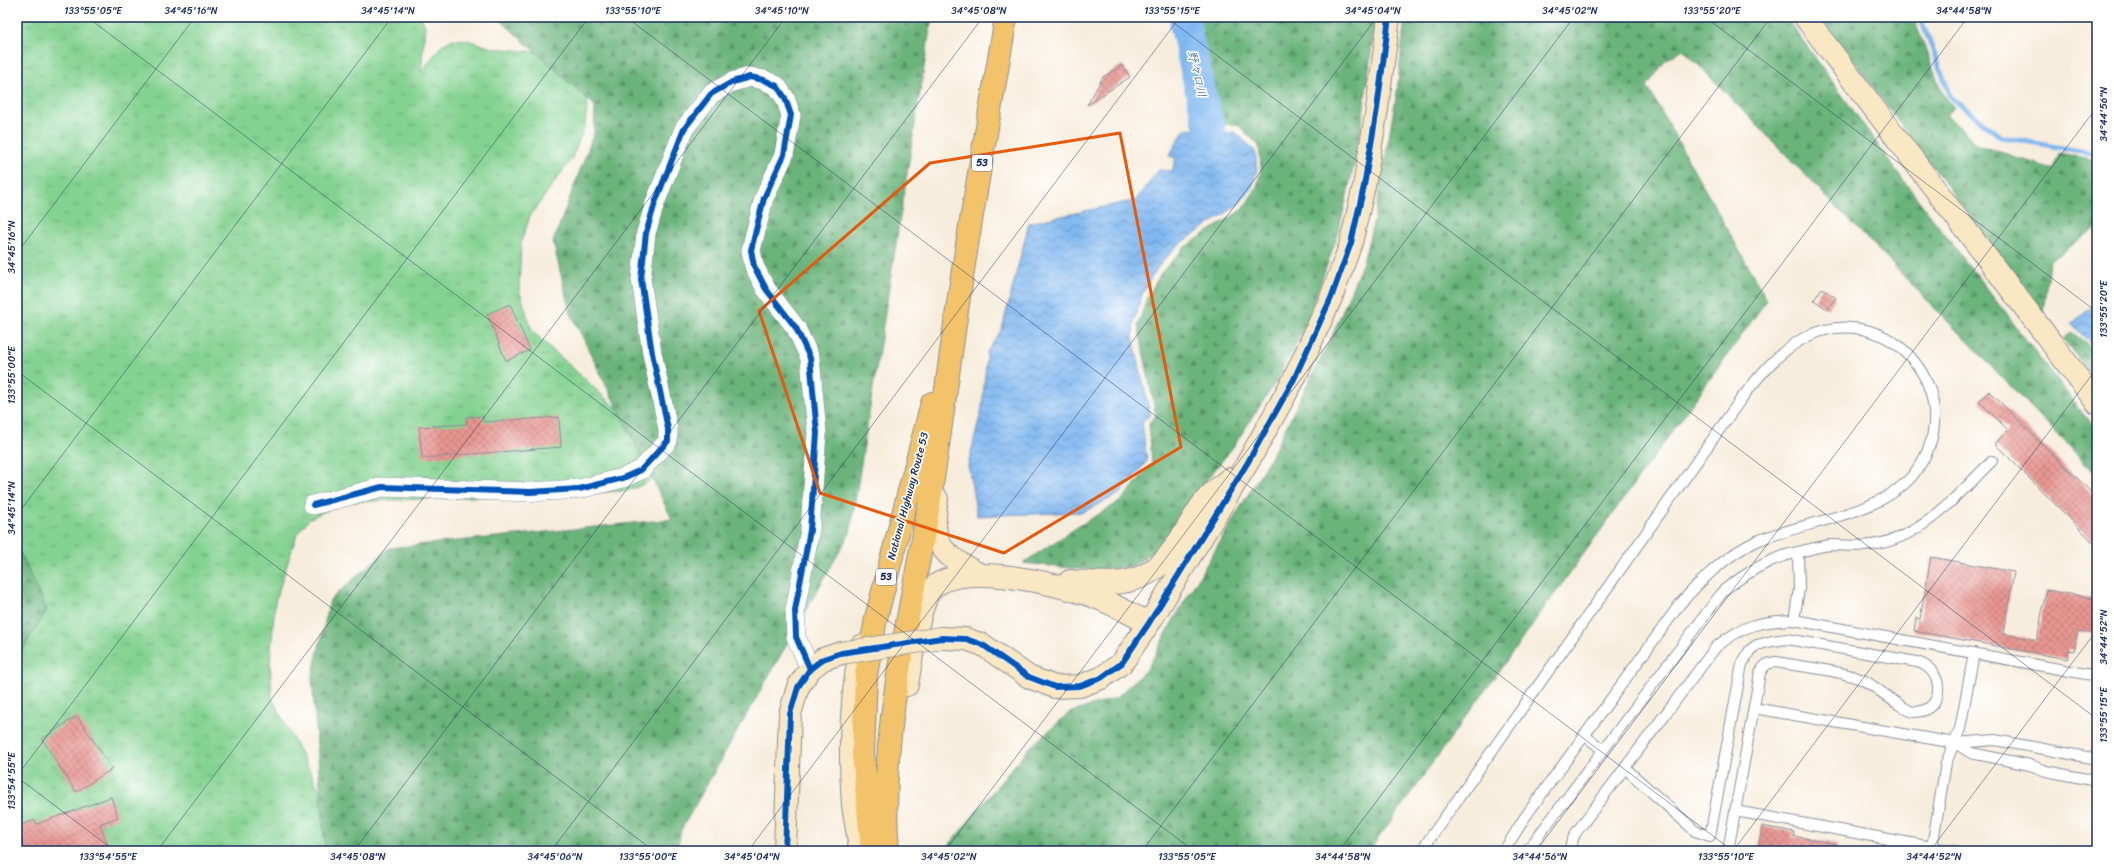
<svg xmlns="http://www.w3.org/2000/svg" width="2114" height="868" viewBox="0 0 2114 868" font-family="Sriracha,'Klee One',sans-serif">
<defs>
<pattern id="grass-tufts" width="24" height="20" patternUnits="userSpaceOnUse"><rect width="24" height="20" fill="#84d291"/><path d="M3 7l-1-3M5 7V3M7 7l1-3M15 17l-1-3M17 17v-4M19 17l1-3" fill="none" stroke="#6bab7a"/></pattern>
<pattern id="forest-firs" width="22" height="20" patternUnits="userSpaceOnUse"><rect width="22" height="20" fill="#6bb47b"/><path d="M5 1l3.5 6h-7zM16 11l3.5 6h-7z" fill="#579368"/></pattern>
<pattern id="water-waves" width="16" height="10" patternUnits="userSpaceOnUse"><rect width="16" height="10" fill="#80b7f0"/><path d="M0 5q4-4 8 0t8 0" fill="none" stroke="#6895c6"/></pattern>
<pattern id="building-cross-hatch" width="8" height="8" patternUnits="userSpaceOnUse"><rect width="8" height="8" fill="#e99691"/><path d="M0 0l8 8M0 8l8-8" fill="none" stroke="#bc7b7a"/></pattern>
</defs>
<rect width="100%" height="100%" fill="#fff"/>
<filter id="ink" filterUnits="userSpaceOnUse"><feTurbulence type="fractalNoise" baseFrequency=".025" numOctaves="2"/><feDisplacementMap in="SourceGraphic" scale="8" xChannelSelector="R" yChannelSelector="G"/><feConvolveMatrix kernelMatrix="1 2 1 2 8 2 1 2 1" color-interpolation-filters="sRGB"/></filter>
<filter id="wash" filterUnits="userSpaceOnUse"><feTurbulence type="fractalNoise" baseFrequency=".012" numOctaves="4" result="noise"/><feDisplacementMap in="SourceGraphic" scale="16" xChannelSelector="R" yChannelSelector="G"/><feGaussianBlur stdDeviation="0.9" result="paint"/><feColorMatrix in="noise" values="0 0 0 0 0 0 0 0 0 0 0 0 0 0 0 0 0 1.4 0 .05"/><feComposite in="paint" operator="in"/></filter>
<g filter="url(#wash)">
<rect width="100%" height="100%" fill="#f7eddc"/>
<path fill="url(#grass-tufts)" stroke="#508078" d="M 17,17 L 421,17 L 425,26 L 421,72 L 442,45 L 453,39 L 467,40 L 492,48 L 547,53 L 589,86 L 585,125 L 572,158 L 530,216 L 521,243 L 519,289 L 532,331 L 671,458 C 662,475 644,486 626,491 L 344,502 L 309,519 L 297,534 L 275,602 L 270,663 L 272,698 L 339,828 L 334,851 L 17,851 Z"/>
<g fill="url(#forest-firs)" stroke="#43726c">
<polygon points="497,17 932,17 850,533 681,830 677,851 325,851 312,677 330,600 389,548 672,519 570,312 553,242 594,133 595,106"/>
<polygon points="1194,17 1376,17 1359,144 1338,234 1305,327 1277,380 1233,447 1189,502 1162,546 1132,567 1088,570 1023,563 1079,526 1121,501 1152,464 1149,423 1156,415 1138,325 1147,298 1161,273 1185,247 1243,209 1257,187 1261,169 1259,146 1237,124 1217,125"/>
<polygon points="1405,17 1786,17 1903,180 2097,432 2097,475 1683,49 1665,61 1647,86 1767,300 1369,851 944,851 1028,749 1069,713 1116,698 1148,668 1174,619 1274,451 1332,336 1363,262 1374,221 1397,92"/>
<polygon points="1820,17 1913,17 1943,94 1954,108 1946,114 1978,145 2053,169 2059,153 2097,160 2097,227 2049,261 2043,313"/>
<polygon points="2071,332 2085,342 2097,356 2097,382 2063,339"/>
<polygon points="17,546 47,610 17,659"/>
</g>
<g fill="url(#water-waves)" stroke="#4e73a7">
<polygon points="1185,129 1228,133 1235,132 1255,151 1257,169 1252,187 1239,204 1177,246 1157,268 1143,292 1134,320 1133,337 1150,415 1142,421 1147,461 1121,493 1083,512 977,516 968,465 982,408 987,352 1002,329 1029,223 1136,200 1159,170 1172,171 1176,158 1169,156"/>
<polygon points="2097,303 2097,350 2071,324"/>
</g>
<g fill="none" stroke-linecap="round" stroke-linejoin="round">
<polyline stroke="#80b7f0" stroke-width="5" points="1920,17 1951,97 2001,137 2097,154"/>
<polyline stroke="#80b7f0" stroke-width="31" points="1186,17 1185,25 1210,131"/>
</g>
<g id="blocks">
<g fill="url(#building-cross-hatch)">
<polygon points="1122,65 1130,77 1087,105 1103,77"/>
<polygon points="1822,288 1836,298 1827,309 1814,300"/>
<polygon points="510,304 530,350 506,361 487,314"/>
<polygon points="1989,391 2097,498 2097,546 1995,444 2008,430 1979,401"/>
<polygon points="483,416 483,422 559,417 561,447 422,458 419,427 467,424 466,417"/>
<polygon points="1931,557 2014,572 2003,634 2037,640 2046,590 2097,599 2097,634 2078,631 2074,651 2069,650 2067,659 1914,631 1916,618 1920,619"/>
<polygon points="77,716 112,769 76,792 42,739"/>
<polygon points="111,797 118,817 100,824 110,851 25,851 17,827 35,820 37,824"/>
<polygon points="1762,826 1794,832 1793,836 1837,844 1836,851 1758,851"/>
</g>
</g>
</g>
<g filter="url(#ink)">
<use href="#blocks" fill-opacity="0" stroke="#898e9d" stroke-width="1"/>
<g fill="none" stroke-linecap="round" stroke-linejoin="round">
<g stroke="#898e9d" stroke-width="12">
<g id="lane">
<path d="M 1798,552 C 1808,550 1820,546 1831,545 C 1844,545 1858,547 1871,545 C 1922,539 1957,495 1992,461"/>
<polyline points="1754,708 1955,743 1995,740 2097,759"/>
<polyline points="1584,735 1602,749"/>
<polyline points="1955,743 1971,753 2030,765 2046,771 2097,781"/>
<path d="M 1625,768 L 1695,831 L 1710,836 L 1742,664 L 1750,650 L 1757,645 L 1772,641 L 1787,639 L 1917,662 C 1946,670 1945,711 1915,712 C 1904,712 1876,686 1863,680 C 1840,670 1802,667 1776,662 C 1767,663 1764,665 1760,673 L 1728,851"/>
<polyline points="1735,811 1954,851"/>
<polyline points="1932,847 1946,763 1960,729 1974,653"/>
<path d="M 1421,851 L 1741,399 C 1759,376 1778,352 1804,338 C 1889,295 1972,395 1916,471 C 1885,515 1805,521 1757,541 C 1726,555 1702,579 1680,604 L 1525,817 L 1504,851"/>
<path d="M 1527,851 L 1724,590 C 1747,573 1769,558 1798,552 L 1799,589 L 1794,620 L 2097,676"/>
<path d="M 1571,851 L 1571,844 L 1575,834 L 1716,647 C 1743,625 1760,621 1794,620"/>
</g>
</g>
<g stroke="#898e9d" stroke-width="20">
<polyline id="street" points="313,505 382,487 530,492 579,489 623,478 641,470 668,441 668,429 652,353 641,279 646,233 655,203 684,129 711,94 732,82 750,77 764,80 777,86 785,98 791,115 784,155 764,198 751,250 754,266 766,289 796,328 810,358 817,433 810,530 795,610 796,637 810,669"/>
</g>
<g stroke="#898e9d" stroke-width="24">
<g id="secondary">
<polyline points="1805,17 2097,403"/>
<path d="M 937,499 C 929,543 942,555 979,574"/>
<path d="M 1070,581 C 1089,582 1109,585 1128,581 C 1170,572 1182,532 1204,502 C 1211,493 1221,486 1229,479"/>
<polyline points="942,638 966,639 983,645 1029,677 1055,687 1080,686 1101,678 1122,663 1149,623 1248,462 1294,379 1331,298 1351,243 1364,186 1377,109 1389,17"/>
<path d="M 907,685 C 911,663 918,607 930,591 C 954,559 1051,583 1083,593 C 1105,599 1128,613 1149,623"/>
<polyline points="785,851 790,714 798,687 810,669 823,659 841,653"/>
<path d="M 860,851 C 859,836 855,821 853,805 C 849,751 850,699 861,646"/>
</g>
</g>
<g stroke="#898e9d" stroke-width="24">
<g id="highway">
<polyline points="872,851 863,754 866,675 876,618 932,403"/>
<path d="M 888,851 C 878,733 911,614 930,498 C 940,436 948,373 957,310 C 971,212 990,114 1006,17"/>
</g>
</g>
<use href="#lane" stroke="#fff" stroke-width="10"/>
<use href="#street" stroke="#fff" stroke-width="19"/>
<use href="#secondary" stroke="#fae7c3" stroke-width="22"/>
<use href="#highway" stroke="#f2c36a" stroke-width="22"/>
<g stroke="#898e9d" stroke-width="24" stroke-linecap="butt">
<polyline id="secondary-bridge" points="841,653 942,638"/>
</g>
<use href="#secondary-bridge" stroke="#fae7c3" stroke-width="22"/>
<g stroke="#fff" stroke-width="8">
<g id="cycleway">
<polyline points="313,505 382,487 530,492 579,489 623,478 641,470 668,441 668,429 652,353 641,279 646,233 655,203 684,129 711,94 732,82 750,77 764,80 777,86 785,98 791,115 784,155 764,198 751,250 754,266 766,289 796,328 810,358 817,433 810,530 795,610 796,637 810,669"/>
<polyline points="785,851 790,714 798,687 810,669 823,659 841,653 942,638 966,639 983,645 1029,677 1055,687 1080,686 1101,678 1122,663 1149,623 1248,462 1294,379 1331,298 1351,243 1364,186 1377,109 1389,17"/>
</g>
</g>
<use href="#cycleway" stroke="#0057b8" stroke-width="6"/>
</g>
</g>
<path fill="none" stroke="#e8590c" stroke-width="3" stroke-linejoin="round" d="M 1120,133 L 1181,447 L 1004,553 L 820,493 L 759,311 L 930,163 Z"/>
<path fill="none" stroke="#1b2f5e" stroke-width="1" stroke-opacity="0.45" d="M 87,17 L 1194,851M 626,17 L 1733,851M 1166,17 L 2097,719M 1705,17 L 2097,312M 17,253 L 195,17M 17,371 L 654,851M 17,515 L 392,17M 17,776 L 589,17M 17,777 L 115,851M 157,851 L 786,17M 354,851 L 983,17M 551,851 L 1180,17M 748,851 L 1377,17M 945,851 L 1574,17M 1142,851 L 1771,17M 1339,851 L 1968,17M 1536,851 L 2097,107M 1733,851 L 2097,368M 1930,851 L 2097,630"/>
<g text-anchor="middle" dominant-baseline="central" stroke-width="3.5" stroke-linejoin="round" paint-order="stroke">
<g fill="#fff" stroke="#5f6d8e" stroke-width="1">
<rect x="972" y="155" width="20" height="16" rx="3"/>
<rect x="876" y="569" width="20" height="16" rx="3"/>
</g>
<g font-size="10" font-weight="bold" fill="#1b2f5e">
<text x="982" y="163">53</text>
<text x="886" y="577">53</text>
</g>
<g font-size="11" fill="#1b2f5e" stroke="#fff">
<text transform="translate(908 496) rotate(-75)">National Highway Route 53</text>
</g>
<g font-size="12" font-style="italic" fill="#39588a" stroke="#fff">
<text transform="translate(1197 74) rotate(77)">野々口川</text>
</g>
</g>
<rect width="2114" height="868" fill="none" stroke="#fff" stroke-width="44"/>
<rect x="22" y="22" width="2070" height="824" fill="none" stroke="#1b2f5e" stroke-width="1.5"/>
<g font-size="10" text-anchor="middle" fill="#1b2f5e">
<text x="93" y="14">133°55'05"E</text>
<text x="191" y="14">34°45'16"N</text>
<text x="388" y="14">34°45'14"N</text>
<text x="633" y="14">133°55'10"E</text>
<text x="782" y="14">34°45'10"N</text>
<text x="979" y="14">34°45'08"N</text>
<text x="1172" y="14">133°55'15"E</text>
<text x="1373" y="14">34°45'04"N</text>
<text x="1570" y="14">34°45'02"N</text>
<text x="1712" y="14">133°55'20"E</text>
<text x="1964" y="14">34°44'58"N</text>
<text transform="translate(2103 114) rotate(-90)" y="4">34°44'56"N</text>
<text transform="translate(11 247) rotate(-90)" y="4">34°45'16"N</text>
<text transform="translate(2103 309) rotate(-90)" y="4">133°55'20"E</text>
<text transform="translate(11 375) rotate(-90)" y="4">133°55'00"E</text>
<text transform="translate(11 508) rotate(-90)" y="4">34°45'14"N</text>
<text transform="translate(2103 637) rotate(-90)" y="4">34°44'52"N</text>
<text transform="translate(2103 715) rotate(-90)" y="4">133°55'15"E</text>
<text transform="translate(11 781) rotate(-90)" y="4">133°54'55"E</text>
<text x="108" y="860">133°54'55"E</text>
<text x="358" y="860">34°45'08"N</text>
<text x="555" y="860">34°45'06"N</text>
<text x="648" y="860">133°55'00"E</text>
<text x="752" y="860">34°45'04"N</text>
<text x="949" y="860">34°45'02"N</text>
<text x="1187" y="860">133°55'05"E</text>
<text x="1343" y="860">34°44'58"N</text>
<text x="1540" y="860">34°44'56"N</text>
<text x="1726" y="860">133°55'10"E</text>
<text x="1934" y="860">34°44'52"N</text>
</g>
</svg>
